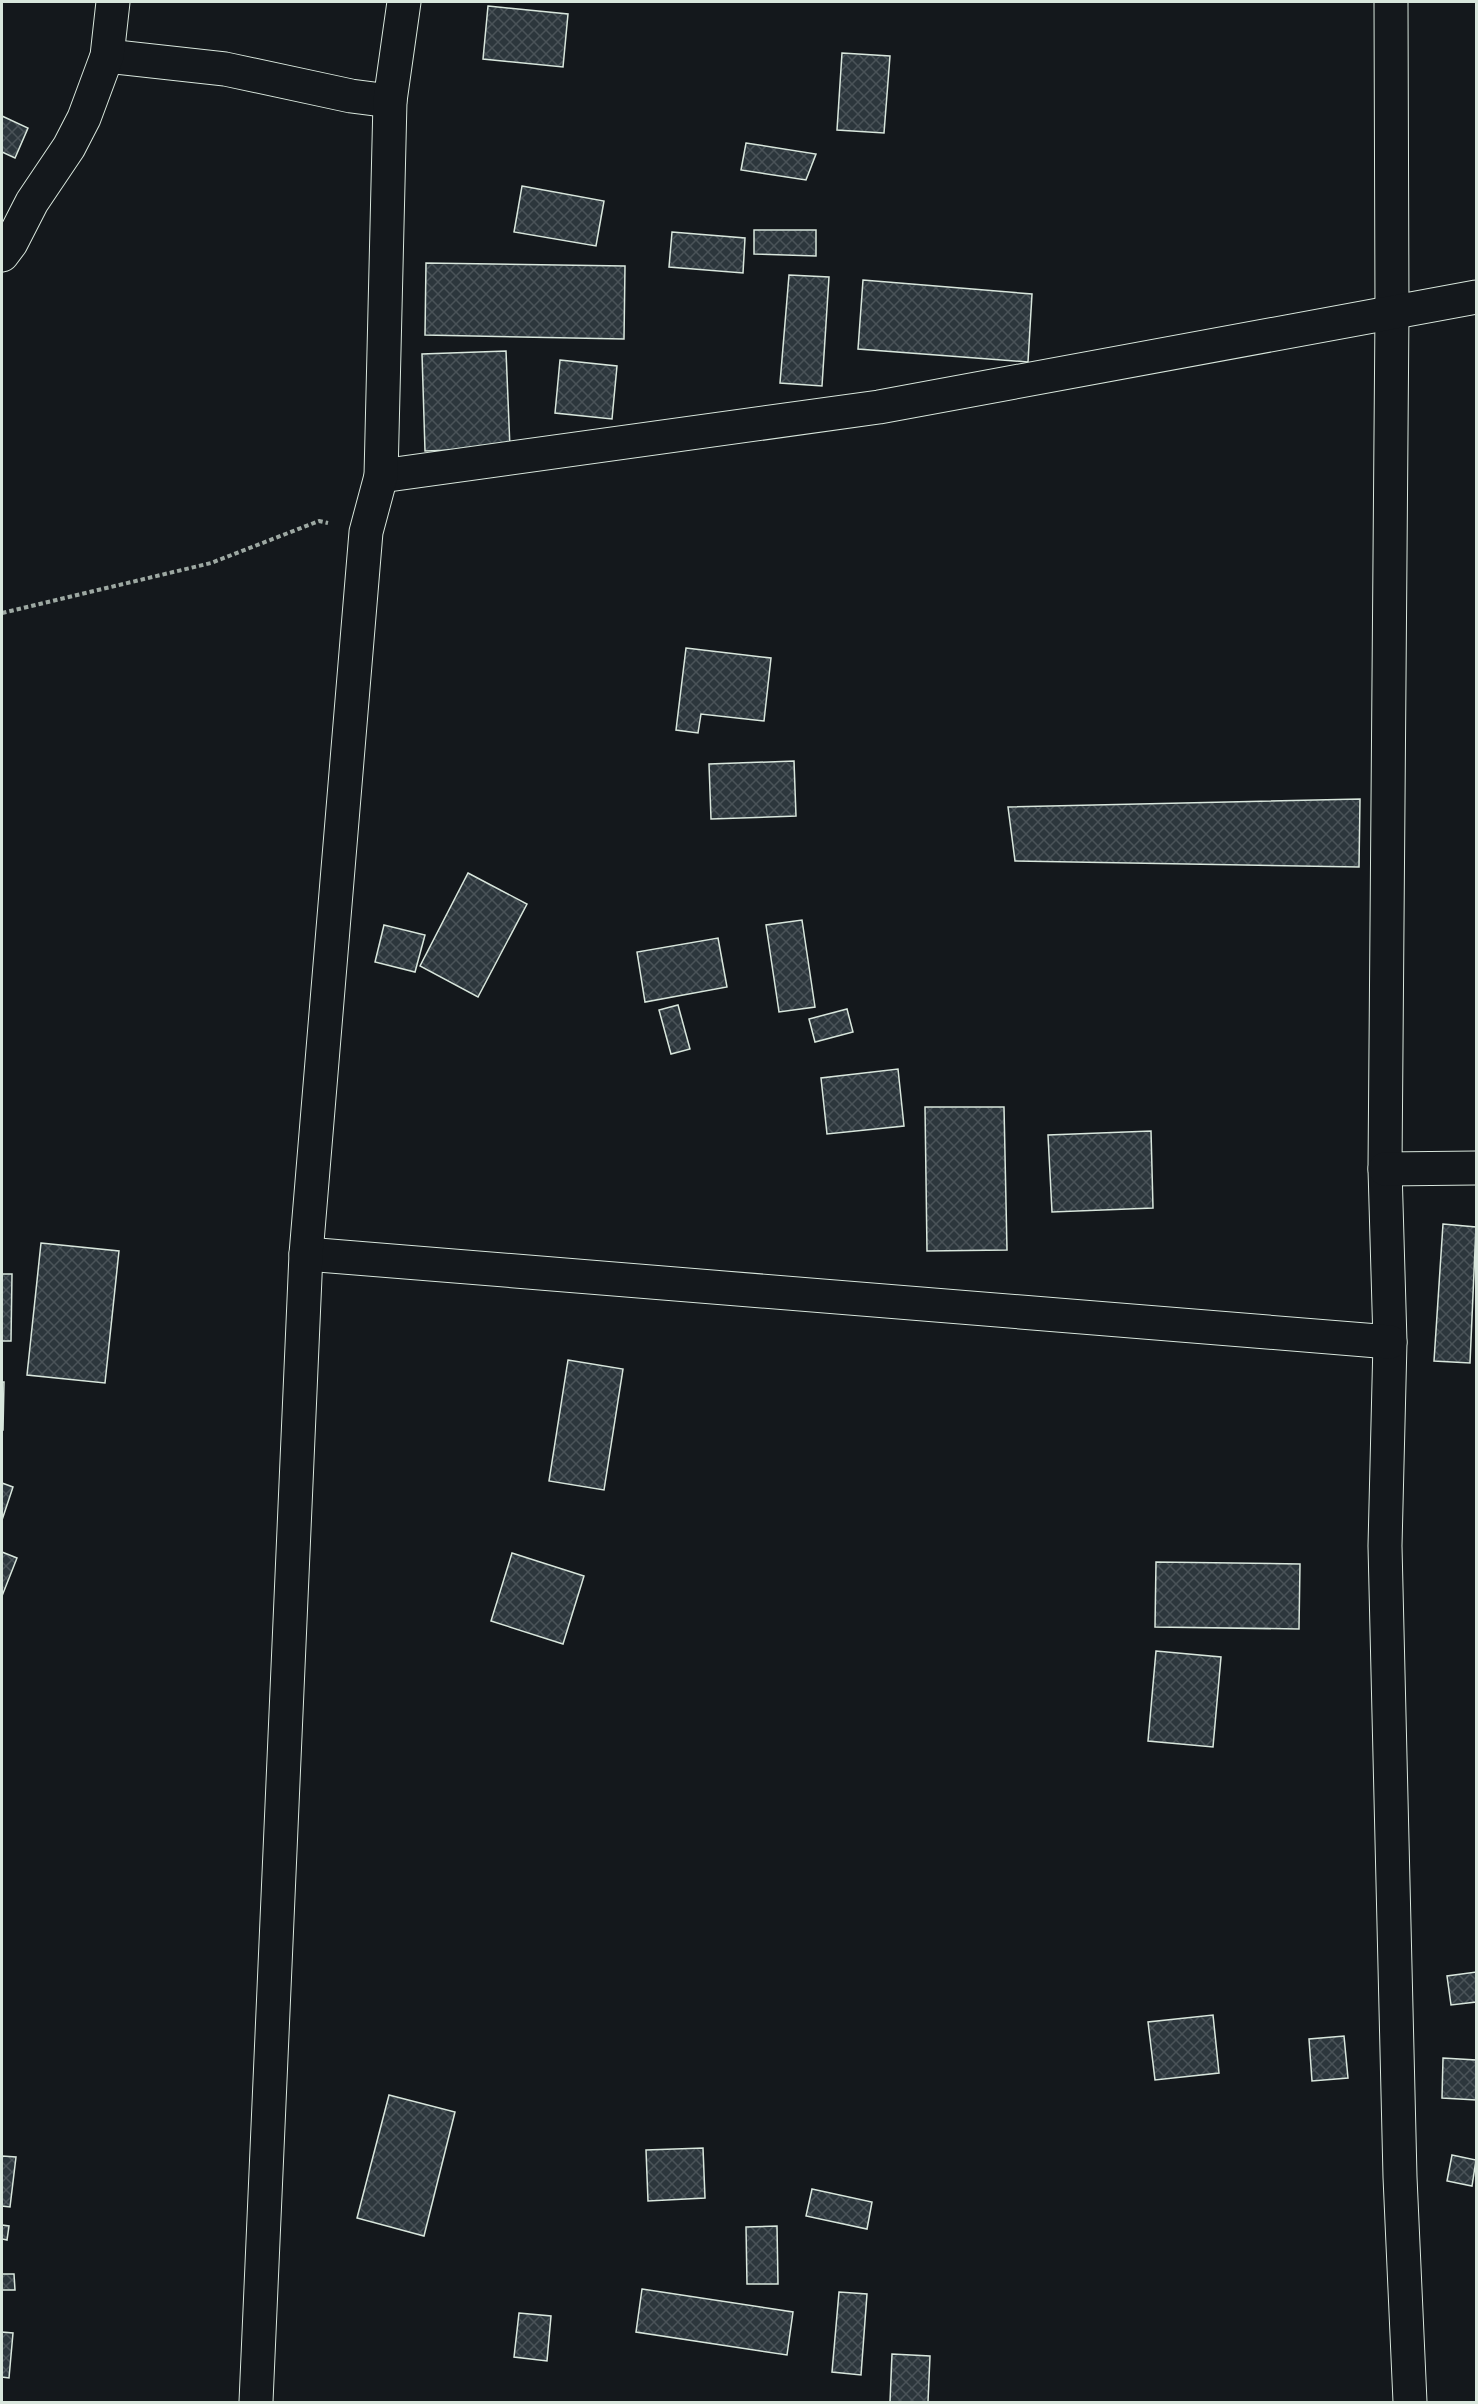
<svg xmlns="http://www.w3.org/2000/svg" width="1478" height="2404" viewBox="0 0 1478 2404" font-family="Helvetica,sans-serif">
<defs>
<pattern id="building-cross-hatch" width="8" height="8" patternUnits="userSpaceOnUse" patternTransform="scale(1.5)"><rect width="8" height="8" fill="#2c363c"/><path d="M0 0l8 8M0 8l8-8" fill="none" stroke="#4a5358"/></pattern>
</defs>
<rect width="100%" height="100%" fill="#14181c"/>
<g fill="url(#building-cross-hatch)" stroke="#d8e6dc" stroke-width="1.5">
<polygon points="488,6 568,14 563,67 483,59"/>
<polygon points="842,53 890,56 884,133 837,130"/>
<polygon points="2,116 28,128 15,158 2,152"/>
<polygon points="746,143 816,154 806,180 741,170"/>
<polygon points="522,186 604,201 596,246 514,232"/>
<polygon points="754,230 816,230 816,256 754,254"/>
<polygon points="672,232 745,238 743,273 669,267"/>
<polygon points="426,263 625,266 624,339 425,335"/>
<polygon points="789,275 829,277 822,386 780,383"/>
<polygon points="863,280 1032,294 1028,362 858,349"/>
<polygon points="506,351 510,448 425,451 422,354"/>
<polygon points="560,360 617,366 612,419 555,413"/>
<polygon points="686,648 771,658 764,721 701,714 698,733 676,730"/>
<polygon points="794,761 796,816 711,819 709,764"/>
<polygon points="1360,799 1359,867 1015,861 1008,807"/>
<polygon points="468,873 527,904 478,997 420,966"/>
<polygon points="802,920 815,1007 779,1012 766,925"/>
<polygon points="384,925 425,935 415,972 375,962"/>
<polygon points="718,938 727,987 645,1002 637,952"/>
<polygon points="678,1005 690,1049 671,1054 659,1010"/>
<polygon points="847,1009 853,1032 815,1042 809,1019"/>
<polygon points="898,1069 904,1126 827,1134 821,1078"/>
<polygon points="925,1107 1004,1107 1007,1250 927,1251"/>
<polygon points="1151,1131 1153,1208 1052,1212 1048,1135"/>
<polygon points="1443,1224 1476,1227 1470,1363 1434,1361"/>
<polygon points="41,1243 119,1251 105,1383 27,1375"/>
<polygon points="2,1274 12,1274 11,1341 2,1341"/>
<polygon points="568,1360 623,1369 604,1490 549,1481"/>
<polygon points="2,1382 4,1382 3,1430 2,1430"/>
<polygon points="2,1483 13,1487 2,1520"/>
<polygon points="2,1552 17,1558 2,1596"/>
<polygon points="512,1553 584,1576 563,1644 491,1621"/>
<polygon points="1156,1562 1300,1564 1299,1629 1155,1627"/>
<polygon points="1156,1651 1221,1657 1213,1747 1148,1741"/>
<polygon points="1476,1972 1476,2002 1451,2005 1447,1976"/>
<polygon points="1213,2015 1219,2073 1155,2080 1148,2022"/>
<polygon points="1344,2036 1348,2078 1312,2081 1309,2039"/>
<polygon points="1443,2058 1476,2060 1476,2100 1442,2098"/>
<polygon points="389,2095 455,2112 424,2236 357,2218"/>
<polygon points="703,2148 705,2198 648,2201 646,2150"/>
<polygon points="1452,2155 1476,2160 1472,2186 1447,2181"/>
<polygon points="2,2156 16,2157 10,2207 2,2206"/>
<polygon points="812,2189 872,2202 867,2229 806,2216"/>
<polygon points="2,2225 9,2226 7,2240 2,2239"/>
<polygon points="777,2226 778,2284 747,2284 746,2227"/>
<polygon points="2,2274 14,2274 15,2290 2,2290"/>
<polygon points="642,2289 793,2312 787,2355 636,2332"/>
<polygon points="839,2292 867,2294 861,2375 832,2372"/>
<polygon points="519,2313 551,2316 547,2361 514,2357"/>
<polygon points="2,2332 13,2333 9,2378 2,2377"/>
<polygon points="892,2354 930,2356 928,2402 890,2402"/>
</g>
<g fill="none" stroke-linecap="round" stroke-linejoin="round">
<g stroke="#d8e6dc" stroke-width="35">
<g id="minor">
<polyline points="1391,2 1392,312 1385,1169 1390,1342 1385,1546 1400,2177 1410,2402"/>
<polyline points="107,56 225,69 351,96 390,101"/>
<polyline points="2,255 11,243 32,202 69,147 84,118 107,56 113,2"/>
<polyline points="381,476 879,407 1476,297"/>
<polyline points="1385,1169 1476,1168"/>
<polyline points="306,1254 1390,1342"/>
<polyline points="256,2402 306,1254 366,532 381,476 390,101 404,2"/>
</g>
</g>
<polyline stroke="#9da8a2" stroke-width="4" stroke-dasharray="4.5 3" stroke-linecap="butt" points="2,613 211,563 319,521 328,523"/>
<use href="#minor" stroke="#14181c" stroke-width="33"/>
</g>
<rect width="1478" height="2404" fill="none" stroke="#d8e6dc" stroke-width="6"/>
</svg>
